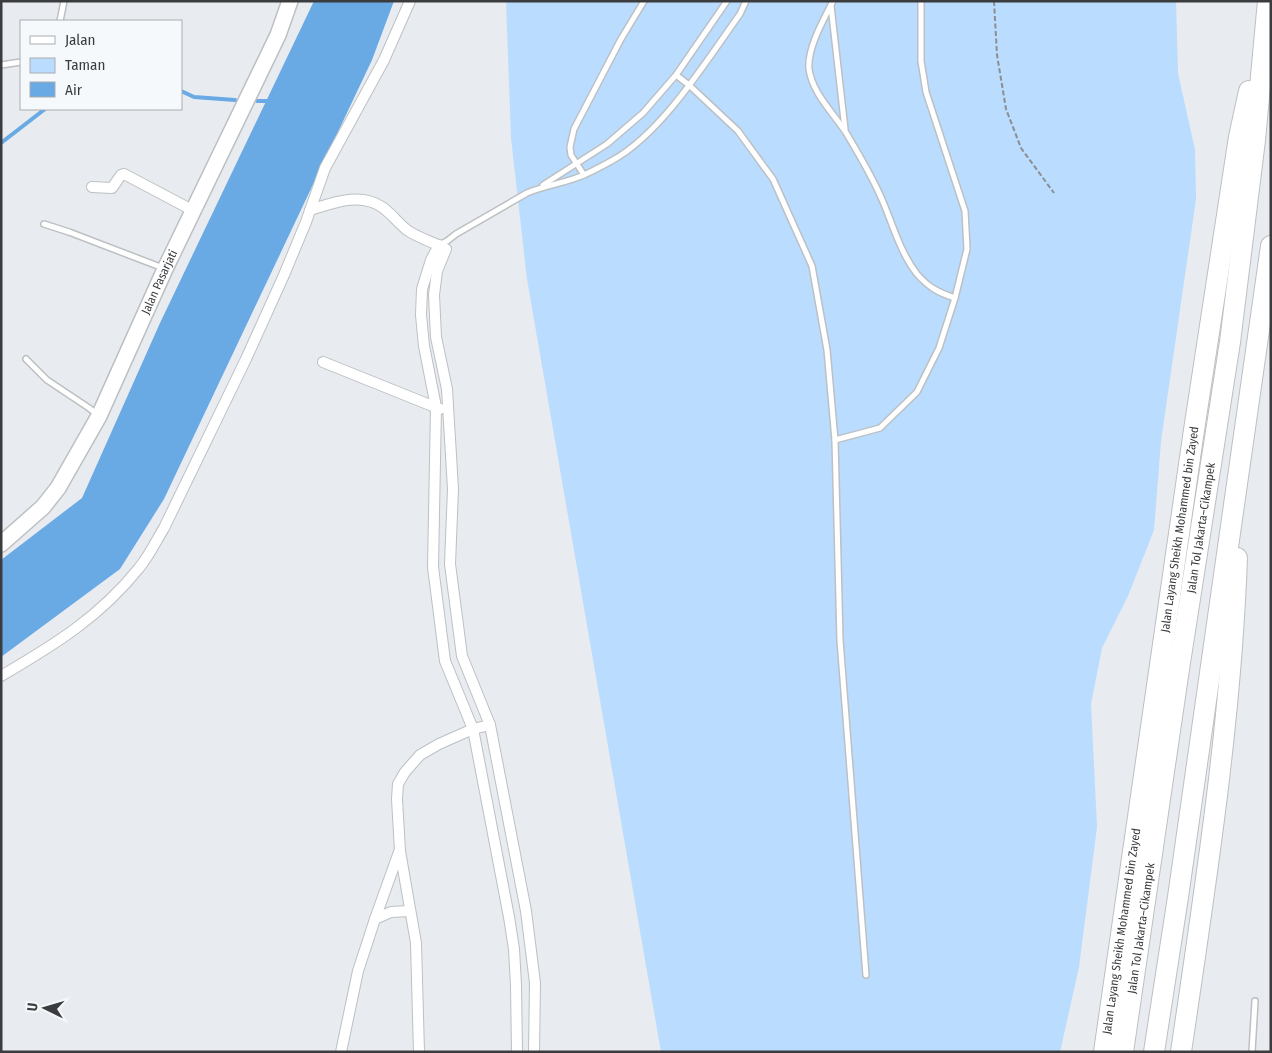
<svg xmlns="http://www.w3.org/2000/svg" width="1272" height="1053" viewBox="0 0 1272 1053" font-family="'Fira Sans Condensed',sans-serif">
<rect width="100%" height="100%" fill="#e8ebef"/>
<polygon fill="#b9dcff" points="506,1 1176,1 1178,73 1195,150 1196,199 1161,441 1154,530 1128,596 1102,648 1091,704 1097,827 1079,967 1060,1052 661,1052 527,279 511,138"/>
<polygon fill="#69a9e4" points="314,1 394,1 372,60 164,499 120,569 1,657 1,560 82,498 160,323"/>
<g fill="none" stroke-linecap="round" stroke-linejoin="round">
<g stroke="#69a9e4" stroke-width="4">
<polyline points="181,91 194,97 235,100"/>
<polyline points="257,101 269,101"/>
<polyline points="1,143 45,109"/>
</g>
<g stroke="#bdc0c3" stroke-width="8">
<g id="service">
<path d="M 833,1 C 824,19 807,48 809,69 C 812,92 832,112 845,131 C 857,151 870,173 880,195 C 892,221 899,251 917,274 C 928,287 939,293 955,298"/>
<polyline points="831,6 845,129"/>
<polyline points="60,21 64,1"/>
<polyline points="1,65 21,62"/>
<polyline points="676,75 689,85 738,131 773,179 812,266 827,350 835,440 840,640 866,975"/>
<polyline points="584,175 571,155 570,147 574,129 621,39 644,1"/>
<polyline points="543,185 607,144 643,113 676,75 727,1"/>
<polyline points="44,224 69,232 163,268"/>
<path d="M 439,245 L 447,241 L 456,234 L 527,193 C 546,185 567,183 586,174 C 595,170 604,165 613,160 C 662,133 707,60 740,14 L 746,1"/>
<polyline points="26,359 47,380 89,408 98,415"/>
<polyline points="835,440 880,428 917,392 939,348 955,298 967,249 965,211 926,92 921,61 921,1"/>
<polyline points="1252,1052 1255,1001"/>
</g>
</g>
<g stroke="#bdc0c3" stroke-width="12">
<g id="minor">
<polyline points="92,187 112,188 121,175 124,174 194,211"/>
<path d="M 310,210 C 333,203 360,192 382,207 C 392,214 398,223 407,230 C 418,238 434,242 446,249 L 437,271 L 434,295 L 436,337 L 447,389 L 453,489 L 450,564 L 462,656 L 490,725 L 526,911 L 535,983 L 534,1052"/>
<polyline points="439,245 431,260 422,289 421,315 424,346 436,407 433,567 445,661 473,729 509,917 514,949 516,985 517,1052"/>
<polyline points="323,362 440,409"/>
<path d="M 1,676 C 54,645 100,617 139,568 C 149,556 156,541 164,528 L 246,359 L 284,275 L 306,222 L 325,168 L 384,60 L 410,1"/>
<polyline points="375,919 391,912 410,911"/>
<polyline points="341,1052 358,971 375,919 399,852"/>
<polyline points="419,1052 416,943 400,851 397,799 398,784 405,772 420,755 439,744 473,729 490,725"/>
</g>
</g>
<g stroke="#bdc0c3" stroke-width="18">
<g id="secondary">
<path id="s1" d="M 1,544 L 43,507 L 58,488 L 99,416 L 165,269 L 278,35 L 290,1"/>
</g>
</g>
<g stroke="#bdc0c3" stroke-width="22">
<g id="motorway">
<path id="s2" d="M 1104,1052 L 1194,430 L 1239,137 L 1249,91"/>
<path id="s3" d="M 1123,1052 L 1179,669 L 1230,342 L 1255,140 L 1268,1"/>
<polyline points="1154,1052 1178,897 1271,246"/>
<path d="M 1181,1052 C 1205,888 1231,724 1237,558"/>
</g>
</g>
<polyline stroke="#8c8e91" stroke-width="2" stroke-dasharray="5 2.5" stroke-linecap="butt" points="994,1 997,55 1006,109 1021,148 1054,193"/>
<use href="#service" stroke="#fff" stroke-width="5"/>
<use href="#minor" stroke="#fff" stroke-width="10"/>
<use href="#secondary" stroke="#fff" stroke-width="15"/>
<use href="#motorway" stroke="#fff" stroke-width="20"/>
</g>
<g text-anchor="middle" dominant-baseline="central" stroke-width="4.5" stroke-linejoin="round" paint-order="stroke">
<g font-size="12" fill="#3b3c3e" stroke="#f5f9fc">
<text stroke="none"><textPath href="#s1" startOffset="310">Jalan Pasarjati</textPath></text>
<text stroke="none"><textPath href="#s3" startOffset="530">Jalan Tol Jakarta–Cikampek</textPath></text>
<text stroke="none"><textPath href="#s2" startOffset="528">Jalan Layang Sheikh Mohammed bin Zayed</textPath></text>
<text stroke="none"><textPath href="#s3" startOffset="125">Jalan Tol Jakarta–Cikampek</textPath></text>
<text stroke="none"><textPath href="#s2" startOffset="122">Jalan Layang Sheikh Mohammed bin Zayed</textPath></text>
</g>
</g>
<rect width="1272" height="1053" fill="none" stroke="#3b3c3e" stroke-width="5"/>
<rect x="20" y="20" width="162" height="90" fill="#f5f9fc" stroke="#abadb0"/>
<rect x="30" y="36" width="25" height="8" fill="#ffffff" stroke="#abadb0"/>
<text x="65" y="45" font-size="15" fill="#3b3c3e">Jalan</text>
<rect x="30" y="58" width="25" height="15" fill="#b9dcff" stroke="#abadb0"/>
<text x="65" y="70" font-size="15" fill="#3b3c3e">Taman</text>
<rect x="30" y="82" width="25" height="15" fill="#69a9e4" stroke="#abadb0"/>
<text x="65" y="95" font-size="15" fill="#3b3c3e">Air</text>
<g transform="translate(45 1008) rotate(275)" stroke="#f5f9fc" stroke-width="4" paint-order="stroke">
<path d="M0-4L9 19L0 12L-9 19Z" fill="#3b3c3e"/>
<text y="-8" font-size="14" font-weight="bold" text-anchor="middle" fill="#3b3c3e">U</text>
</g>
</svg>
